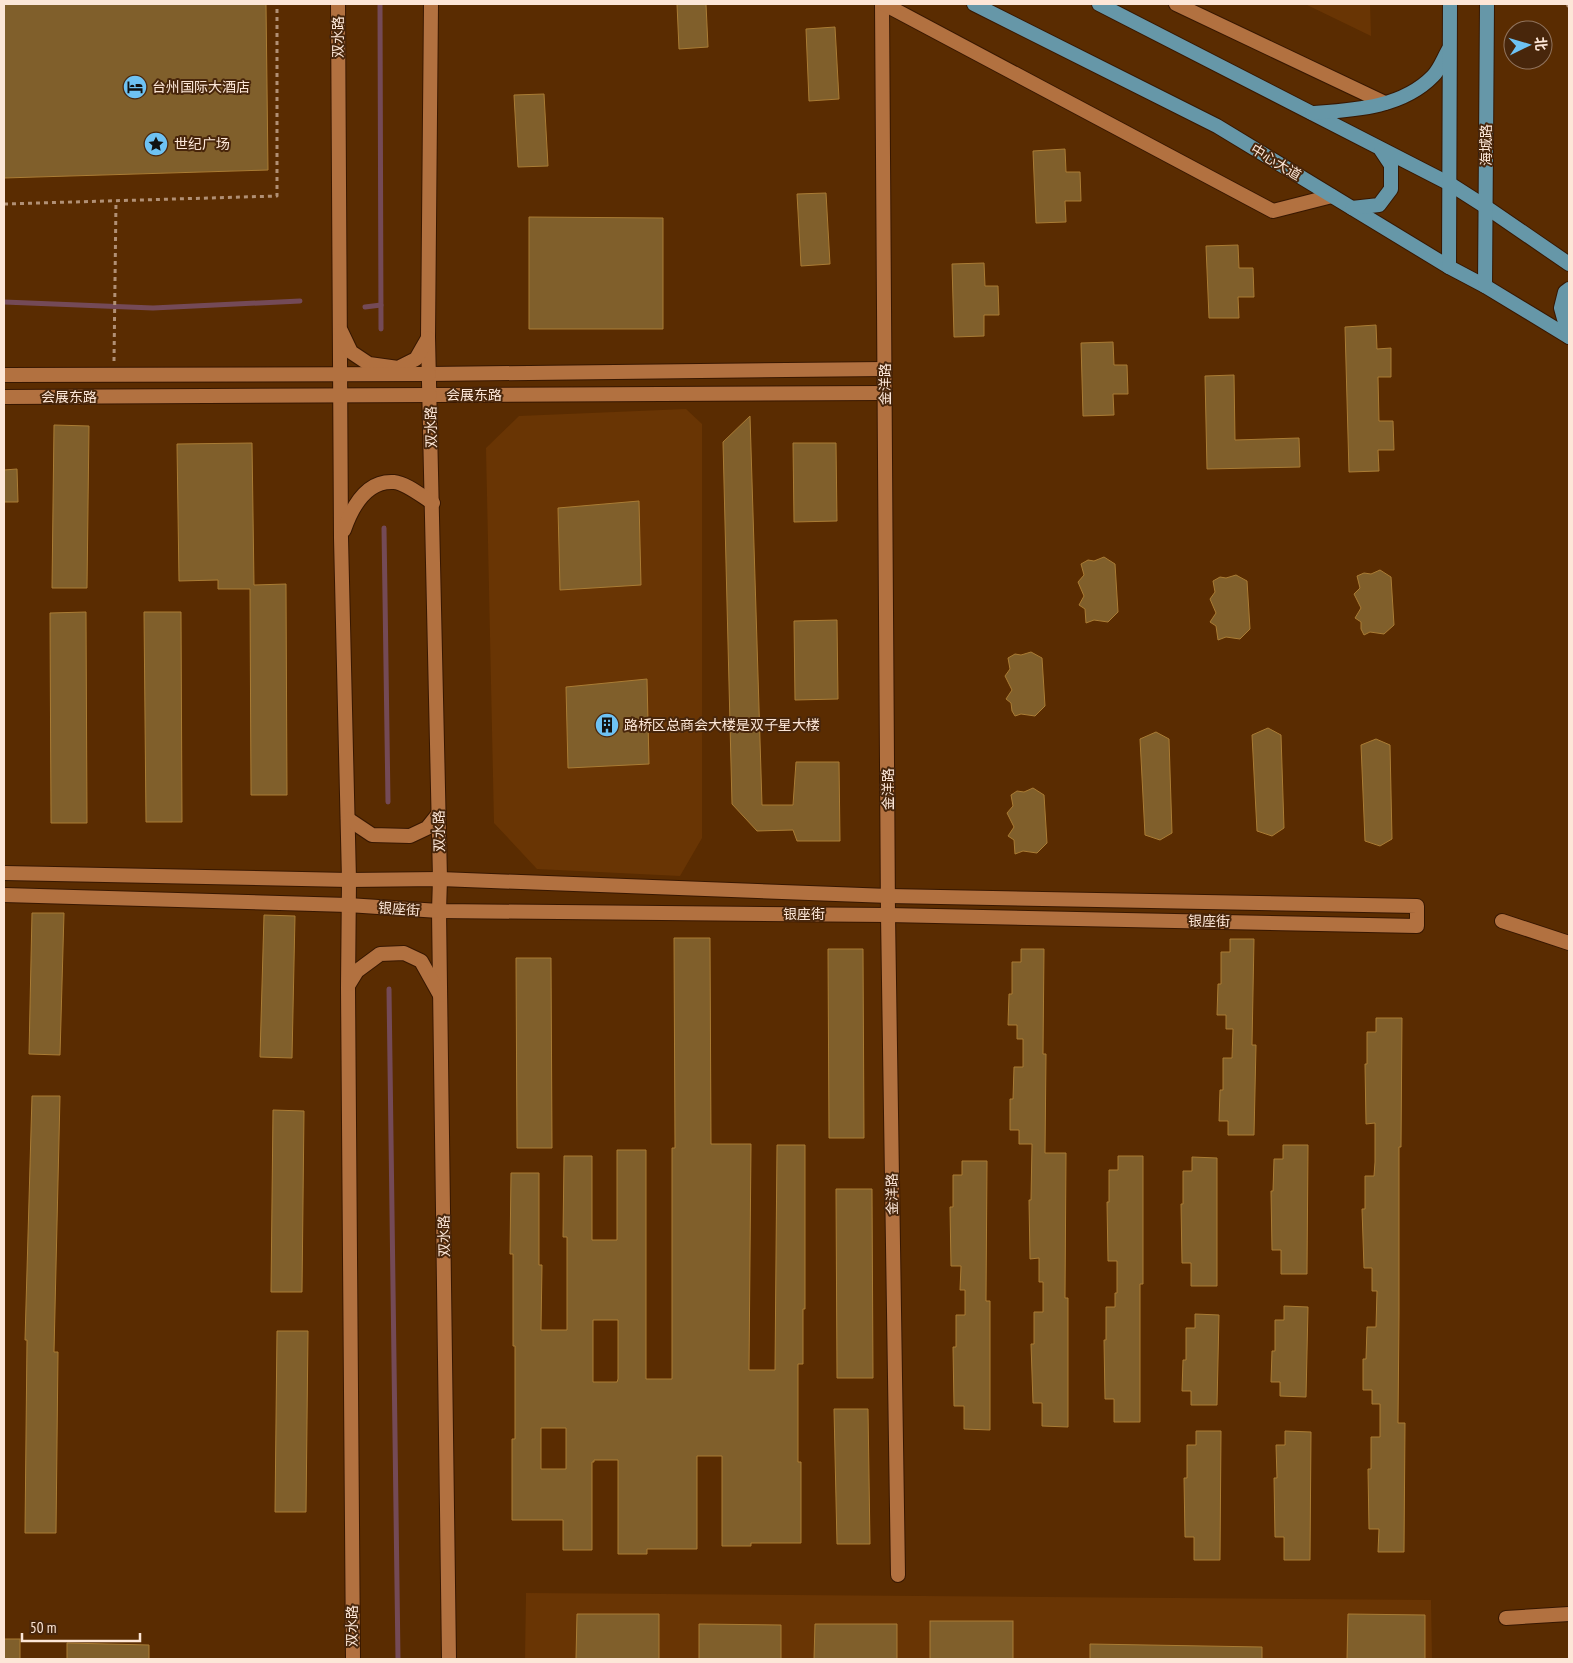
<svg xmlns="http://www.w3.org/2000/svg" width="1573" height="1663" viewBox="0 0 1573 1663" font-family="'PT Sans Narrow','Noto Sans SC',sans-serif">
<rect width="100%" height="100%" fill="#5a2c01"/>
<g fill="#693504">
<polygon points="1305,4 1370,4 1371,36"/>
<polygon points="686,409 702,424 702,838 680,876 537,869 494,823 486,448 519,416"/>
<polygon points="526,1593 1431,1600 1432,1659 525,1659"/>
</g>
<g fill="none" stroke-linecap="round" stroke-linejoin="round">
<g stroke="#744a57" stroke-width="5">
<polyline points="380,4 381,329"/>
<polyline points="4,302 153,308 300,301"/>
<polyline points="365,307 381,305"/>
<polyline points="384,528 388,802"/>
<polyline points="389,989 398,1659"/>
</g>
</g>
<g fill="#805f2b" stroke="#aa7c34" fill-rule="evenodd">
<polygon points="4,4 266,4 268,170 4,178"/>
<polygon points="677,4 706,4 708,47 679,49"/>
<polygon points="835,27 839,99 809,101 806,29"/>
<polygon points="544,94 548,166 518,167 514,95"/>
<polygon points="1065,149 1066,172 1080,172 1081,201 1065,201 1066,222 1036,223 1033,151"/>
<polygon points="826,193 830,264 801,266 797,194"/>
<polygon points="529,217 663,218 663,329 529,329"/>
<polygon points="1238,245 1239,268 1253,268 1254,297 1238,297 1239,318 1209,318 1206,246"/>
<polygon points="984,263 985,286 998,286 999,315 984,315 984,336 954,337 952,264"/>
<polygon points="1376,325 1377,349 1391,348 1391,377 1378,377 1379,421 1393,421 1394,450 1378,450 1379,471 1349,472 1345,327"/>
<polygon points="1113,342 1114,365 1127,365 1128,394 1113,394 1114,415 1083,416 1081,343"/>
<polygon points="1234,375 1235,440 1299,438 1300,467 1207,469 1205,376"/>
<polygon points="750,416 762,805 793,805 796,762 839,762 840,841 797,841 793,830 757,831 732,804 723,442"/>
<polygon points="54,425 89,426 87,588 52,588"/>
<polygon points="252,443 254,585 286,584 287,795 251,795 250,589 218,589 218,580 179,581 177,444"/>
<polygon points="793,443 836,443 837,521 794,522"/>
<polygon points="17,469 18,502 4,502 4,470"/>
<polygon points="639,501 641,585 560,590 558,508"/>
<polygon points="1104,557 1115,564 1118,612 1108,622 1094,620 1086,623 1085,609 1079,605 1084,596 1078,582 1084,575 1081,564 1088,560 1094,561"/>
<polygon points="1380,570 1391,577 1394,625 1384,634 1370,632 1364,635 1361,629 1361,622 1355,618 1361,608 1354,594 1360,588 1357,576 1364,573 1371,574"/>
<polygon points="1236,575 1247,581 1250,629 1240,639 1226,637 1218,640 1216,626 1210,622 1216,613 1210,599 1215,592 1213,581 1220,577 1226,578"/>
<polygon points="86,612 87,823 51,823 50,613"/>
<polygon points="144,612 181,612 182,822 146,822"/>
<polygon points="837,620 838,699 795,700 794,621"/>
<polygon points="1031,652 1042,658 1045,706 1035,716 1021,714 1015,716 1012,711 1011,703 1006,699 1012,690 1005,676 1010,669 1008,658 1015,654 1021,655"/>
<polygon points="647,679 649,764 568,768 566,687"/>
<polygon points="1268,728 1281,735 1284,828 1272,836 1257,831 1252,735"/>
<polygon points="1156,732 1169,739 1172,833 1160,840 1145,835 1140,739"/>
<polygon points="1376,739 1390,745 1392,839 1380,846 1365,841 1361,745"/>
<polygon points="1033,788 1044,795 1047,843 1037,853 1023,851 1015,854 1014,840 1008,836 1014,827 1007,813 1013,806 1011,795 1017,791 1024,792"/>
<polygon points="32,913 64,913 60,1055 29,1054"/>
<polygon points="264,915 295,916 292,1058 260,1057"/>
<path d="M 674,938 L 710,938 L 711,1144 L 751,1144 L 749,1370 L 775,1370 L 777,1145 L 805,1145 L 805,1309 L 803,1309 L 803,1364 L 798,1364 L 798,1462 L 801,1462 L 801,1543 L 751,1543 L 751,1546 L 722,1546 L 722,1456 L 697,1456 L 697,1549 L 647,1549 L 647,1554 L 618,1554 L 618,1460 L 594,1460 L 594,1462 L 592,1462 L 592,1550 L 563,1550 L 563,1520 L 512,1520 L 512,1439 L 515,1439 L 515,1346 L 513,1346 L 513,1254 L 510,1254 L 511,1173 L 539,1173 L 539,1265 L 542,1265 L 541,1330 L 567,1330 L 567,1237 L 563,1237 L 564,1156 L 592,1156 L 592,1240 L 617,1240 L 617,1150 L 646,1150 L 646,1379 L 672,1379 L 672,1148 L 675,1148 ZM 593,1320 L 618,1320 L 618,1379 L 617,1382 L 593,1382 ZM 541,1428 L 566,1428 L 566,1469 L 541,1469 Z"/>
<polygon points="1230,939 1254,939 1252,1045 1256,1045 1254,1135 1228,1135 1228,1121 1219,1121 1220,1090 1223,1090 1223,1058 1232,1058 1233,1029 1226,1029 1226,1015 1217,1015 1218,984 1221,984 1221,952 1230,952"/>
<polygon points="828,949 863,949 864,1138 829,1138"/>
<polygon points="1021,949 1044,949 1043,1054 1046,1054 1045,1153 1066,1153 1065,1298 1068,1298 1068,1427 1042,1426 1042,1403 1033,1403 1031,1344 1034,1344 1034,1312 1043,1312 1043,1282 1039,1282 1039,1258 1030,1259 1029,1200 1031,1200 1032,1144 1019,1144 1019,1130 1010,1130 1010,1099 1013,1099 1014,1067 1023,1067 1023,1039 1017,1039 1017,1025 1008,1025 1009,994 1012,994 1012,962 1021,962"/>
<polygon points="516,958 551,958 552,1148 517,1148"/>
<polygon points="1376,1018 1402,1018 1401,1147 1399,1147 1399,1314 1398,1423 1405,1423 1404,1552 1378,1552 1379,1529 1369,1529 1368,1469 1371,1469 1371,1437 1380,1437 1380,1404 1372,1404 1372,1390 1363,1390 1363,1359 1366,1359 1367,1327 1376,1327 1377,1291 1372,1291 1372,1268 1364,1268 1362,1209 1365,1209 1365,1176 1374,1176 1375,1162 1375,1123 1366,1124 1365,1064 1367,1064 1367,1032 1376,1032"/>
<polygon points="32,1096 60,1096 54,1352 58,1352 56,1533 25,1533 27,1340 25,1340"/>
<polygon points="273,1110 304,1111 302,1292 271,1292"/>
<polygon points="1283,1145 1308,1145 1307,1274 1281,1274 1281,1250 1272,1250 1271,1191 1273,1191 1274,1159 1283,1159"/>
<polygon points="1118,1156 1143,1156 1143,1284 1140,1284 1140,1422 1114,1422 1114,1399 1105,1399 1104,1340 1106,1340 1106,1307 1115,1307 1115,1293 1117,1293 1117,1261 1108,1261 1107,1202 1109,1202 1109,1170 1118,1170"/>
<polygon points="1192,1157 1217,1158 1217,1286 1191,1286 1191,1263 1182,1263 1181,1204 1183,1204 1183,1171 1192,1171"/>
<polygon points="962,1161 987,1161 986,1301 990,1301 990,1430 964,1429 964,1406 954,1406 953,1347 956,1347 956,1315 965,1315 965,1290 960,1290 961,1266 951,1266 950,1207 953,1207 953,1175 962,1175"/>
<polygon points="836,1189 872,1189 873,1378 837,1378"/>
<polygon points="1284,1306 1308,1307 1306,1397 1280,1396 1280,1382 1271,1382 1272,1351 1275,1351 1275,1320 1284,1320"/>
<polygon points="1195,1314 1219,1315 1217,1405 1191,1405 1191,1391 1182,1391 1183,1360 1186,1360 1186,1328 1195,1328"/>
<polygon points="277,1331 308,1331 306,1512 275,1512"/>
<polygon points="834,1409 868,1409 870,1544 837,1544"/>
<polygon points="1196,1431 1221,1431 1220,1560 1194,1560 1194,1537 1185,1537 1184,1478 1187,1478 1187,1445 1196,1445"/>
<polygon points="1285,1431 1311,1432 1310,1560 1284,1560 1284,1537 1275,1537 1274,1478 1277,1478 1276,1445 1285,1445"/>
<polygon points="577,1614 659,1614 659,1659 576,1659"/>
<polygon points="1348,1614 1425,1615 1425,1659 1347,1659"/>
<rect x="930" y="1621" width="83" height="38"/>
<polygon points="699,1624 781,1625 781,1659 699,1659"/>
<polygon points="815,1624 897,1624 897,1659 814,1659"/>
<rect x="4" y="1639" width="16" height="20"/>
<polygon points="67,1643 149,1645 149,1659 67,1659"/>
<polygon points="1090,1644 1262,1647 1262,1659 1090,1659"/>
</g>
<g fill="none" stroke-linecap="round" stroke-linejoin="round">
<g stroke="#371700" stroke-width="16">
<g id="tertiary">
<polyline points="882,4 888,915 898,1575"/>
<polyline points="429,374 885,369"/>
<polyline points="430,395 885,393"/>
<polyline points="1502,921 1569,943"/>
<polyline points="1506,1618 1569,1614"/>
</g>
</g>
<g stroke="#371700" stroke-width="16">
<g id="secondary">
<polyline points="338,4 341,538 349,880 348,987 353,1659"/>
<polyline points="431,4 428,337 440,879 439,911 449,1659"/>
<polyline points="884,4 1273,211 1332,196"/>
<polyline points="1176,4 1385,103"/>
<polyline points="341,331 351,352 369,364 398,368 416,359 428,338"/>
<polyline points="4,375 429,374"/>
<polyline points="4,397 430,395"/>
<path d="M 344,530 C 352,507 366,480 394,482 C 406,483 423,497 433,503"/>
<polyline points="348,819 372,835 410,836 427,828 439,813"/>
<polyline points="4,873 349,880 440,879 889,896 1417,906 1417,926 888,915 439,911 348,905 4,895"/>
<polyline points="349,984 357,971 380,954 404,953 421,961 440,995"/>
</g>
</g>
<g stroke="#371700" stroke-width="16">
<g id="primary">
<polyline points="974,4 1217,126 1449,267 1485,286 1569,337"/>
<polyline points="1099,4 1450,184 1486,207 1569,264"/>
<path d="M 1312,113 C 1354,110 1402,108 1433,76 C 1440,69 1444,57 1449,49"/>
<polyline points="1352,208 1379,205 1391,189 1391,165 1381,150"/>
<polyline points="1449,267 1450,4"/>
<polyline points="1485,286 1487,4"/>
<polyline points="1569,337 1561,308 1565,292 1569,289"/>
</g>
</g>
<g stroke="#b19075" stroke-width="3" stroke-dasharray="4 4" stroke-linecap="butt">
<polyline points="4,204 277,196 277,4"/>
<polyline points="114,361 116,202"/>
</g>
<use href="#tertiary" stroke="#b27140" stroke-width="14"/>
<use href="#secondary" stroke="#b27140" stroke-width="14"/>
<use href="#primary" stroke="#6697a8" stroke-width="14"/>
<g stroke="#b08f72" stroke-width="5.5">
<polyline id="rail" points="1569,4 1569,5"/>
</g>
<use href="#rail" stroke="#48260b" stroke-width="4" stroke-dasharray="11" stroke-linecap="butt"/>
</g>
<defs>
<g id="hotel-disc" transform="scale(1.25)"><circle r="9.5" fill="#6ec2f3" stroke="#48260b"/><path d="M-6-4.5h1.5V1H6V5H4.5V3h-9V5H-6ZM-4 0a1.8 1.8 0 1 1 3.6 0ZM.5 0V-2.5h3Q6-2.5 6 0Z" fill="#111"/></g>
<g id="sight-disc" transform="scale(1.25)"><circle r="9.5" fill="#6ec2f3" stroke="#48260b"/><path d="M0-6L1.8-2.2L6-1.7L2.9 1.2L3.7 5.4L0 3.3L-3.7 5.4L-2.9 1.2L-6-1.7L-1.8-2.2Z" fill="#111"/></g>
<g id="building-disc" transform="scale(1.25)"><circle r="9.5" fill="#6ec2f3" stroke="#48260b"/><path d="M-4-6H4V6H1V3H-1V6H-4ZM-2.5-4.3h1.7v1.8h-1.7ZM.8-4.3h1.7v1.8H.8ZM-2.5-1h1.7V.8h-1.7ZM.8-1h1.7V.8H.8Z" fill="#111"/></g>
</defs>
<g fill-rule="evenodd">
<use href="#hotel-disc" x="135" y="87"/>
<use href="#sight-disc" x="156" y="144"/>
<use href="#building-disc" x="607" y="725"/>
</g>
<g text-anchor="middle" dominant-baseline="central" stroke-width="4" stroke-linejoin="round" paint-order="stroke">
<g font-size="14" fill="#fce6d7" stroke="#48260b">
<text transform="translate(338 37) rotate(-90)">双水路</text>
<text transform="translate(1486 145) rotate(-90)">海城路</text>
<text transform="translate(1276 162) rotate(31)">中心大道</text>
<text transform="translate(885 384) rotate(-90)">金洋路</text>
<text x="474" y="395">会展东路</text>
<text x="69" y="397">会展东路</text>
<text transform="translate(431 427) rotate(-91)">双水路</text>
<text transform="translate(888 789) rotate(-90)">金洋路</text>
<text transform="translate(439 831) rotate(-91)">双水路</text>
<text transform="translate(399 909) rotate(4)">银座街</text>
<text x="804" y="914">银座街</text>
<text transform="translate(1209 921) rotate(1)">银座街</text>
<text transform="translate(892 1194) rotate(-91)">金洋路</text>
<text transform="translate(444 1236) rotate(-91)">双水路</text>
<text transform="translate(352 1626) rotate(-90)">双水路</text>
</g>
<g font-size="14" fill="#fce6d7" stroke="#48260b" text-anchor="start">
<text x="152" y="87">台州国际大酒店</text>
<text x="174" y="144">世纪广场</text>
<text x="624" y="725">路桥区总商会大楼是双子星大楼</text>
</g>
</g>
<rect width="1573" height="1663" fill="none" stroke="#fce6d7" stroke-width="10"/>
<g transform="translate(1528 45) rotate(85)"><circle r="24" fill="#48260b" stroke="#90735d"/>
<path d="M0-4L9 19L0 12L-9 19Z" fill="#6ec2f3"/>
<text y="-8" font-size="14" font-weight="bold" text-anchor="middle" fill="#fce6d7">北</text>
</g>
<path d="M22 1633v8h118v-8" fill="none" stroke="#fce6d7" stroke-width="2.5"/>
<text x="30" y="1633" font-size="15" fill="#fce6d7" stroke="#48260b" stroke-width="4" paint-order="stroke">50 m</text>
</svg>
